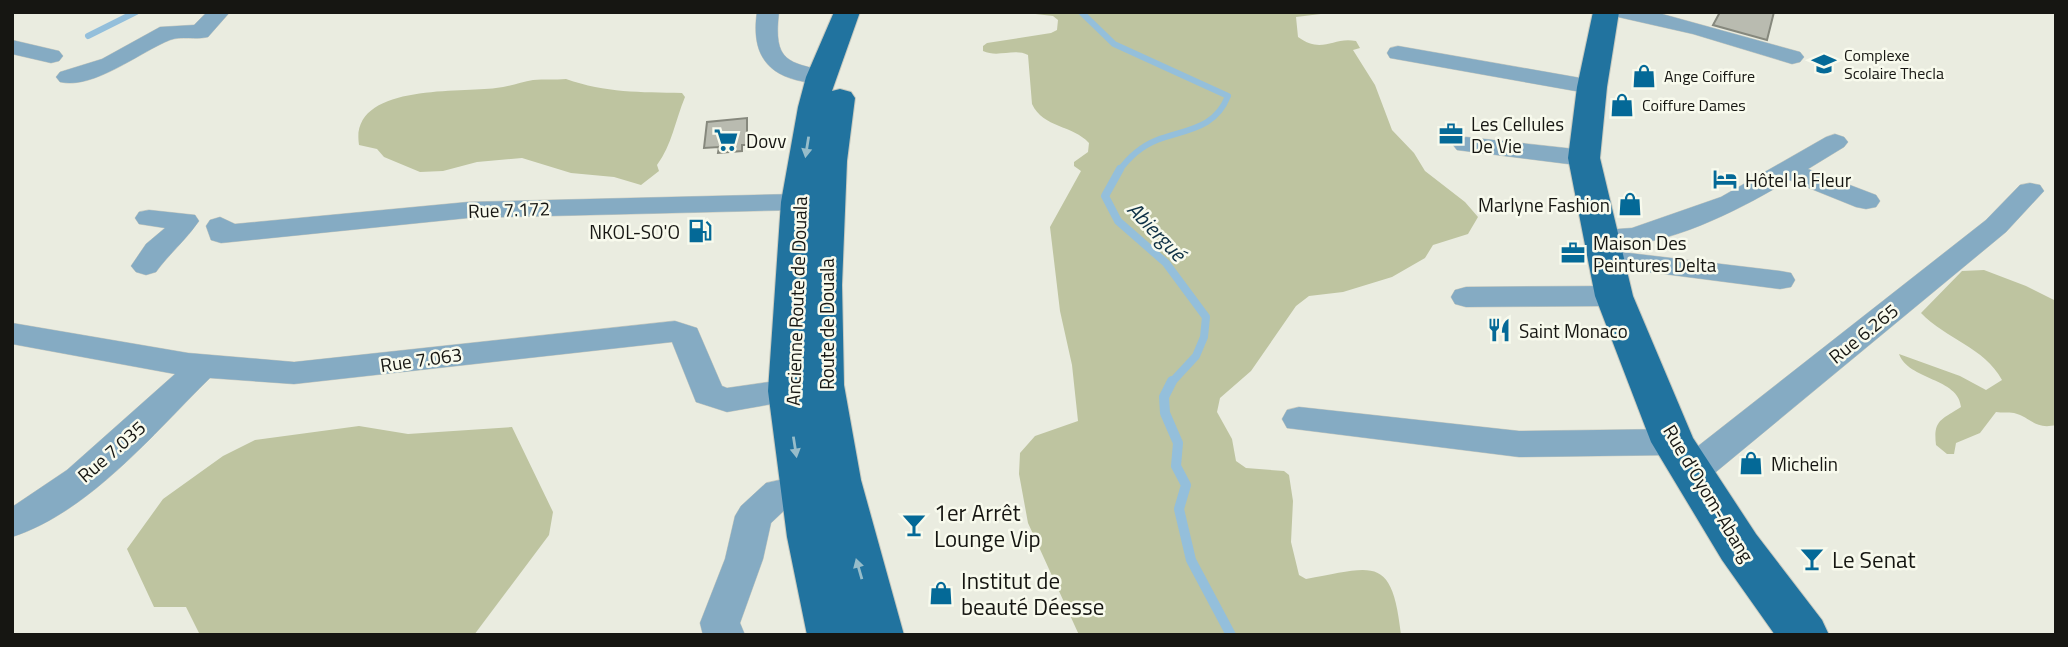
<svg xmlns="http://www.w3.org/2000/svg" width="2068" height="647" viewBox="0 0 2068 647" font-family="'Titillium Web',sans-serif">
<rect width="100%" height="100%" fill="#eaece0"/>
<g fill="#bec4a0">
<path d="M 1018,12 L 1337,12 L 1296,17 L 1298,37 C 1323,55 1333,36 1356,41 L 1360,48 L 1353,50 L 1375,85 L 1392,130 L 1414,153 L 1425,171 L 1465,202 L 1478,217 L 1468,234 L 1433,245 L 1425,258 L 1392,277 L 1343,292 L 1309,296 L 1296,306 L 1251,371 L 1220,398 L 1217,412 L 1232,439 L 1236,461 L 1246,468 L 1284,471 L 1289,475 L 1293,501 L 1291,542 L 1299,575 L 1306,579 C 1374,567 1392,554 1401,635 L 1079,635 L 1028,523 L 1019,474 L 1020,453 L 1035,436 L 1078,421 L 1072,365 L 1060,311 L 1050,227 L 1081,171 L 1074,166 L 1074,162 L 1088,152 L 1089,143 C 1073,125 1043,128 1032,104 L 1028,55 C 1014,48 998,58 983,51 L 983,46 L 987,43 L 1051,33 L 1057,30 L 1058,20 L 1053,16 Z"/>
<path d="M 566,79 C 606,93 640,92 682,93 L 685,97 C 675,121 672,145 657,165 L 659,171 L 641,185 L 614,177 L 571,173 L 522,158 L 477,162 L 443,171 L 420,172 L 384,157 L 377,149 L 359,145 C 349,83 459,93 496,88 C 509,87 521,82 533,80 C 544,79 555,80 566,79 Z"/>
<path d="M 1984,270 L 2026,286 L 2056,301 L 2056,425 C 2034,430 2031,417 2014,413 C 2008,412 2002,413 1996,412 L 1980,433 L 1956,443 L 1954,454 L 1947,454 L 1936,445 C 1933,420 1941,420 1961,407 C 1959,378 1908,380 1899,354 L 1960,376 L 1986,390 L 2002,380 C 1984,347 1946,339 1921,313 L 1962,271 Z"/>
<polygon points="359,426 408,434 512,427 553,512 549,535 474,635 200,635 186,607 154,607 127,549 163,499 223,456 255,440"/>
</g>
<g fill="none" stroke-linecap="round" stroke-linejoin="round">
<g stroke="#94bfdb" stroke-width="6">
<path d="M 1081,12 L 1114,44 L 1228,96 C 1215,129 1187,129 1157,140 C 1142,146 1129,157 1119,171"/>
<polyline points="88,36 136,12"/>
</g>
<polyline stroke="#94bfdb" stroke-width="8" points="1120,169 1105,196 1118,221 1166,263 1206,317 1204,337 1196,356 1171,383"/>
<polyline stroke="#94bfdb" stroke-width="10" points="1172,381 1164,397 1165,413 1178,443 1176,466 1186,485 1179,509 1191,560 1231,635"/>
</g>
<g fill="#b9bbb0" stroke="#86887d" stroke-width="2">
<polygon points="1720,12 1774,12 1767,40 1713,25"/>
<polygon points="747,118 747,145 742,145 742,151 718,153 719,147 704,148 707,122"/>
</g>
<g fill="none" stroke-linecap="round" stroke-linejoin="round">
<g stroke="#c8cabf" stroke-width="1">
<g id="minor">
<path d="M 207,12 L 230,12 L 208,37 C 196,40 181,36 170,40 C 140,52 93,90 60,82 L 56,77 L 60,72 L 102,59 L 160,27 L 194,25 Z"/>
<path d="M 757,12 L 779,12 C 773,63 788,62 829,72 L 833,77 L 829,82 C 818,85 808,83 796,80 C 761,71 752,46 757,12 Z"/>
<polygon points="1615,12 1655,12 1800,52 1804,57 1800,62 1792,64 1693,34 1618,17"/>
<polygon points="12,40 59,51 63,56 59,61 51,63 12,54"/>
<polygon points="1398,46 1592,80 1601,82 1604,87 1601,92 1592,94 1390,58 1387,53 1390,48"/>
<path d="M 1835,134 L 1844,137 L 1848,142 L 1844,147 L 1808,169 L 1876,195 L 1880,201 L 1876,207 L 1866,209 L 1856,207 L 1789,180 C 1740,210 1648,258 1590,243 L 1586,237 L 1590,231 L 1632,228 L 1721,197 L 1826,137 Z"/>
<polygon points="1466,137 1584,150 1593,152 1597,158 1593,164 1584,166 1457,150 1453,145 1457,140"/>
<polygon points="2030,183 2040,185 2044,191 2006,232 1705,481 1692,485 1679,481 1674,471 1679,461 1986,220 2020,185"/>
<polygon points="798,194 808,196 812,202 808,208 798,210 468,218 221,243 211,240 206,226 210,220 220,217 235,224 468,202"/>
<path d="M 149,210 L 195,215 L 199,221 C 186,240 169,254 156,272 L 146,275 L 136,272 L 131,266 L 146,244 L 165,228 L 139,224 L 135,218 L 139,212 Z"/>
<polygon points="1604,250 1780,271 1791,273 1795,280 1791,287 1780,289 1594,265 1589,259 1594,253"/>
<polygon points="1614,286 1625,289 1629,296 1625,303 1614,306 1466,307 1455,304 1451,297 1455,290 1466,287"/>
<path d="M 675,321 L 697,328 L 722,386 L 727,388 L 789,379 L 801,383 L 806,391 L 801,399 L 727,412 L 696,402 L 672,342 L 294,384 L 210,378 C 153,434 89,512 12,537 L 12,507 L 67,470 L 175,374 L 12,344 L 12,323 L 188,353 L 294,362 Z"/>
<polygon points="1299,407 1519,431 1673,429 1685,433 1691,442 1685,451 1673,455 1519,457 1287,428 1282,419 1287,410"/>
<polygon points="802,475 815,479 820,489 815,499 790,505 771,523 763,559 740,623 745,635 703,635 700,623 725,559 735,516 741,506 766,483"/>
</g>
</g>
<g stroke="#c8cabf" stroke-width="2">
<g id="major">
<polygon points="834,12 860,12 832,91 840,89 851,92 855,98 847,161 842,285 844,385 861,480 904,635 807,635 787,537 768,391 781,202 798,107 806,77"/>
<polygon points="1593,12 1619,12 1607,87 1600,158 1633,296 1693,438 1756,534 1822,620 1829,635 1775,635 1722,560 1651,442 1595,296 1568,158 1577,87"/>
</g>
</g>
<use href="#minor" fill="#85abc3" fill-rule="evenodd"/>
<use href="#major" fill="#21739f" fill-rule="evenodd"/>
</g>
<defs><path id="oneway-solid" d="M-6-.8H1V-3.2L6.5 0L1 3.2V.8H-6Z" transform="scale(1.75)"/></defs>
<g fill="#97bdca">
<use href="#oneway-solid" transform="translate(807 147) rotate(99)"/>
<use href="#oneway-solid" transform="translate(795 447) rotate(81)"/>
<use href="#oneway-solid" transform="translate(859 569) rotate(-106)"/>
</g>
<defs>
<g id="school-bare" transform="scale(1.89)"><path d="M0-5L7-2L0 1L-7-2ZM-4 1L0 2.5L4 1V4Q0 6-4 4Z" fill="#046997" stroke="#f8faed" stroke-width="2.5" paint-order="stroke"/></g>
<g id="shop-bare" transform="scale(1.89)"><path d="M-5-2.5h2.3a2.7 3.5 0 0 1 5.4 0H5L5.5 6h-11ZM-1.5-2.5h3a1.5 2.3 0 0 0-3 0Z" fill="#046997" stroke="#f8faed" stroke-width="2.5" paint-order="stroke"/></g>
<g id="office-bare" transform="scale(1.89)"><path d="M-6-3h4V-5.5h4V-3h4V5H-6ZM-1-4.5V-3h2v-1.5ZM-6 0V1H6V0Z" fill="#046997" stroke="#f8faed" stroke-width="2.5" paint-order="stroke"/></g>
<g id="supermarket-bare" transform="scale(1.89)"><path d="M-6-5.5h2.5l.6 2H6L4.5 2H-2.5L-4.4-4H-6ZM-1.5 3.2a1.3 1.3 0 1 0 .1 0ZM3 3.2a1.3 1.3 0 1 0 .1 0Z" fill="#046997" stroke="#f8faed" stroke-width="2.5" paint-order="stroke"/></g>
<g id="hotel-bare" transform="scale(1.89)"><path d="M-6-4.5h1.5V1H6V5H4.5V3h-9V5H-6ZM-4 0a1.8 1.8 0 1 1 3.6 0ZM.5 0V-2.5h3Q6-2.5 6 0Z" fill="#046997" stroke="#f8faed" stroke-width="2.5" paint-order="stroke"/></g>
<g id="fuel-bare" transform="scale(1.89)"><path d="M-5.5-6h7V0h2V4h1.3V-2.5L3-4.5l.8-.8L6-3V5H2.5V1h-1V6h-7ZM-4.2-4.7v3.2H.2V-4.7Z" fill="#046997" stroke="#f8faed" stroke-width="2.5" paint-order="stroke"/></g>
<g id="restaurant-bare" transform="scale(1.89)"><path d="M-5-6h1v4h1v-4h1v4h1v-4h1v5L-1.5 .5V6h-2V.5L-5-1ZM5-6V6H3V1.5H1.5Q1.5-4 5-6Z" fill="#046997" stroke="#f8faed" stroke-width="2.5" paint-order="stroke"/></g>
<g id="bar-bare" transform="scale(1.89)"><path d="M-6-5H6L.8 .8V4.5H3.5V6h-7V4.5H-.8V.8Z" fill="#046997" stroke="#f8faed" stroke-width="2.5" paint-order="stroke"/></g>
</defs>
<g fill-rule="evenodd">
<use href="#school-bare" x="1824" y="64"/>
<use href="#shop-bare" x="1644" y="76"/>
<use href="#shop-bare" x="1622" y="105"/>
<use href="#office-bare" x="1451" y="134"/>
<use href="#supermarket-bare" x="726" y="140"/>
<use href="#hotel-bare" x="1725" y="179"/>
<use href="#shop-bare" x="1630" y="204"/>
<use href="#fuel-bare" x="700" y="231"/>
<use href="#office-bare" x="1573" y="253"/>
<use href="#restaurant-bare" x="1499" y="330"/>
<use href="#shop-bare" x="1751" y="463"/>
<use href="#bar-bare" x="914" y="525"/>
<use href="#bar-bare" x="1812" y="559"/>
<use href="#shop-bare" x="941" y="593"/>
</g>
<g text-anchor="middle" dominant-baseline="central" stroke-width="5" stroke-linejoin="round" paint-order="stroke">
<g font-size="16" fill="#161612" stroke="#f8faed" text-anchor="start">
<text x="1844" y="55">Complexe<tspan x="1844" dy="18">Scolaire Thecla</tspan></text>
<text x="1664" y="76">Ange Coiffure</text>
<text x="1642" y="105">Coiffure Dames</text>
</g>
<g font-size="19" fill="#161612" stroke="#f8faed" text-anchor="start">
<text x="1471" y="123">Les Cellules<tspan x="1471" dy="22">De Vie</tspan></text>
<text x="746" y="140">Dovv</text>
<text x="1745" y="179">Hôtel la Fleur</text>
<text x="1610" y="204" text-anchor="end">Marlyne Fashion</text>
<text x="680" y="231" text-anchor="end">NKOL-SO'O</text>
<text x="1593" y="242">Maison Des<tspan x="1593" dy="22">Peintures Delta</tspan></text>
<text x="1519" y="330">Saint Monaco</text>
<text x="1771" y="463">Michelin</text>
</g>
<g font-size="19" fill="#161612" stroke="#f8faed">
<text transform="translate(509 209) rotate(-2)">Rue 7.172</text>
<text transform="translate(796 301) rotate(-88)">Ancienne Route de Douala</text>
<text transform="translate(826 324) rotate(-90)">Route de Douala</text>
<text transform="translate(1863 333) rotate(-39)">Rue 6.265</text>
<text transform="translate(421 359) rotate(-8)">Rue 7.063</text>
<text transform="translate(111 451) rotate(-41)">Rue 7.035</text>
<text transform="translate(1709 493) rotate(59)">Rue d'Oyom-Abang</text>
</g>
<g font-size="21" font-style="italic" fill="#0e3146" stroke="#f8faed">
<text transform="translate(1157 231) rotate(46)">Abiergué</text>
</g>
<g font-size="23" fill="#161612" stroke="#f8faed" text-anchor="start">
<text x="934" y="512">1er Arrêt<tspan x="934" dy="26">Lounge Vip</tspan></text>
<text x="1832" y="559">Le Senat</text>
<text x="961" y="580">Institut de<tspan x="961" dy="26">beauté Déesse</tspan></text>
</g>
</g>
<rect width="2068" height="647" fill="none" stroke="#161612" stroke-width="28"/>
</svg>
